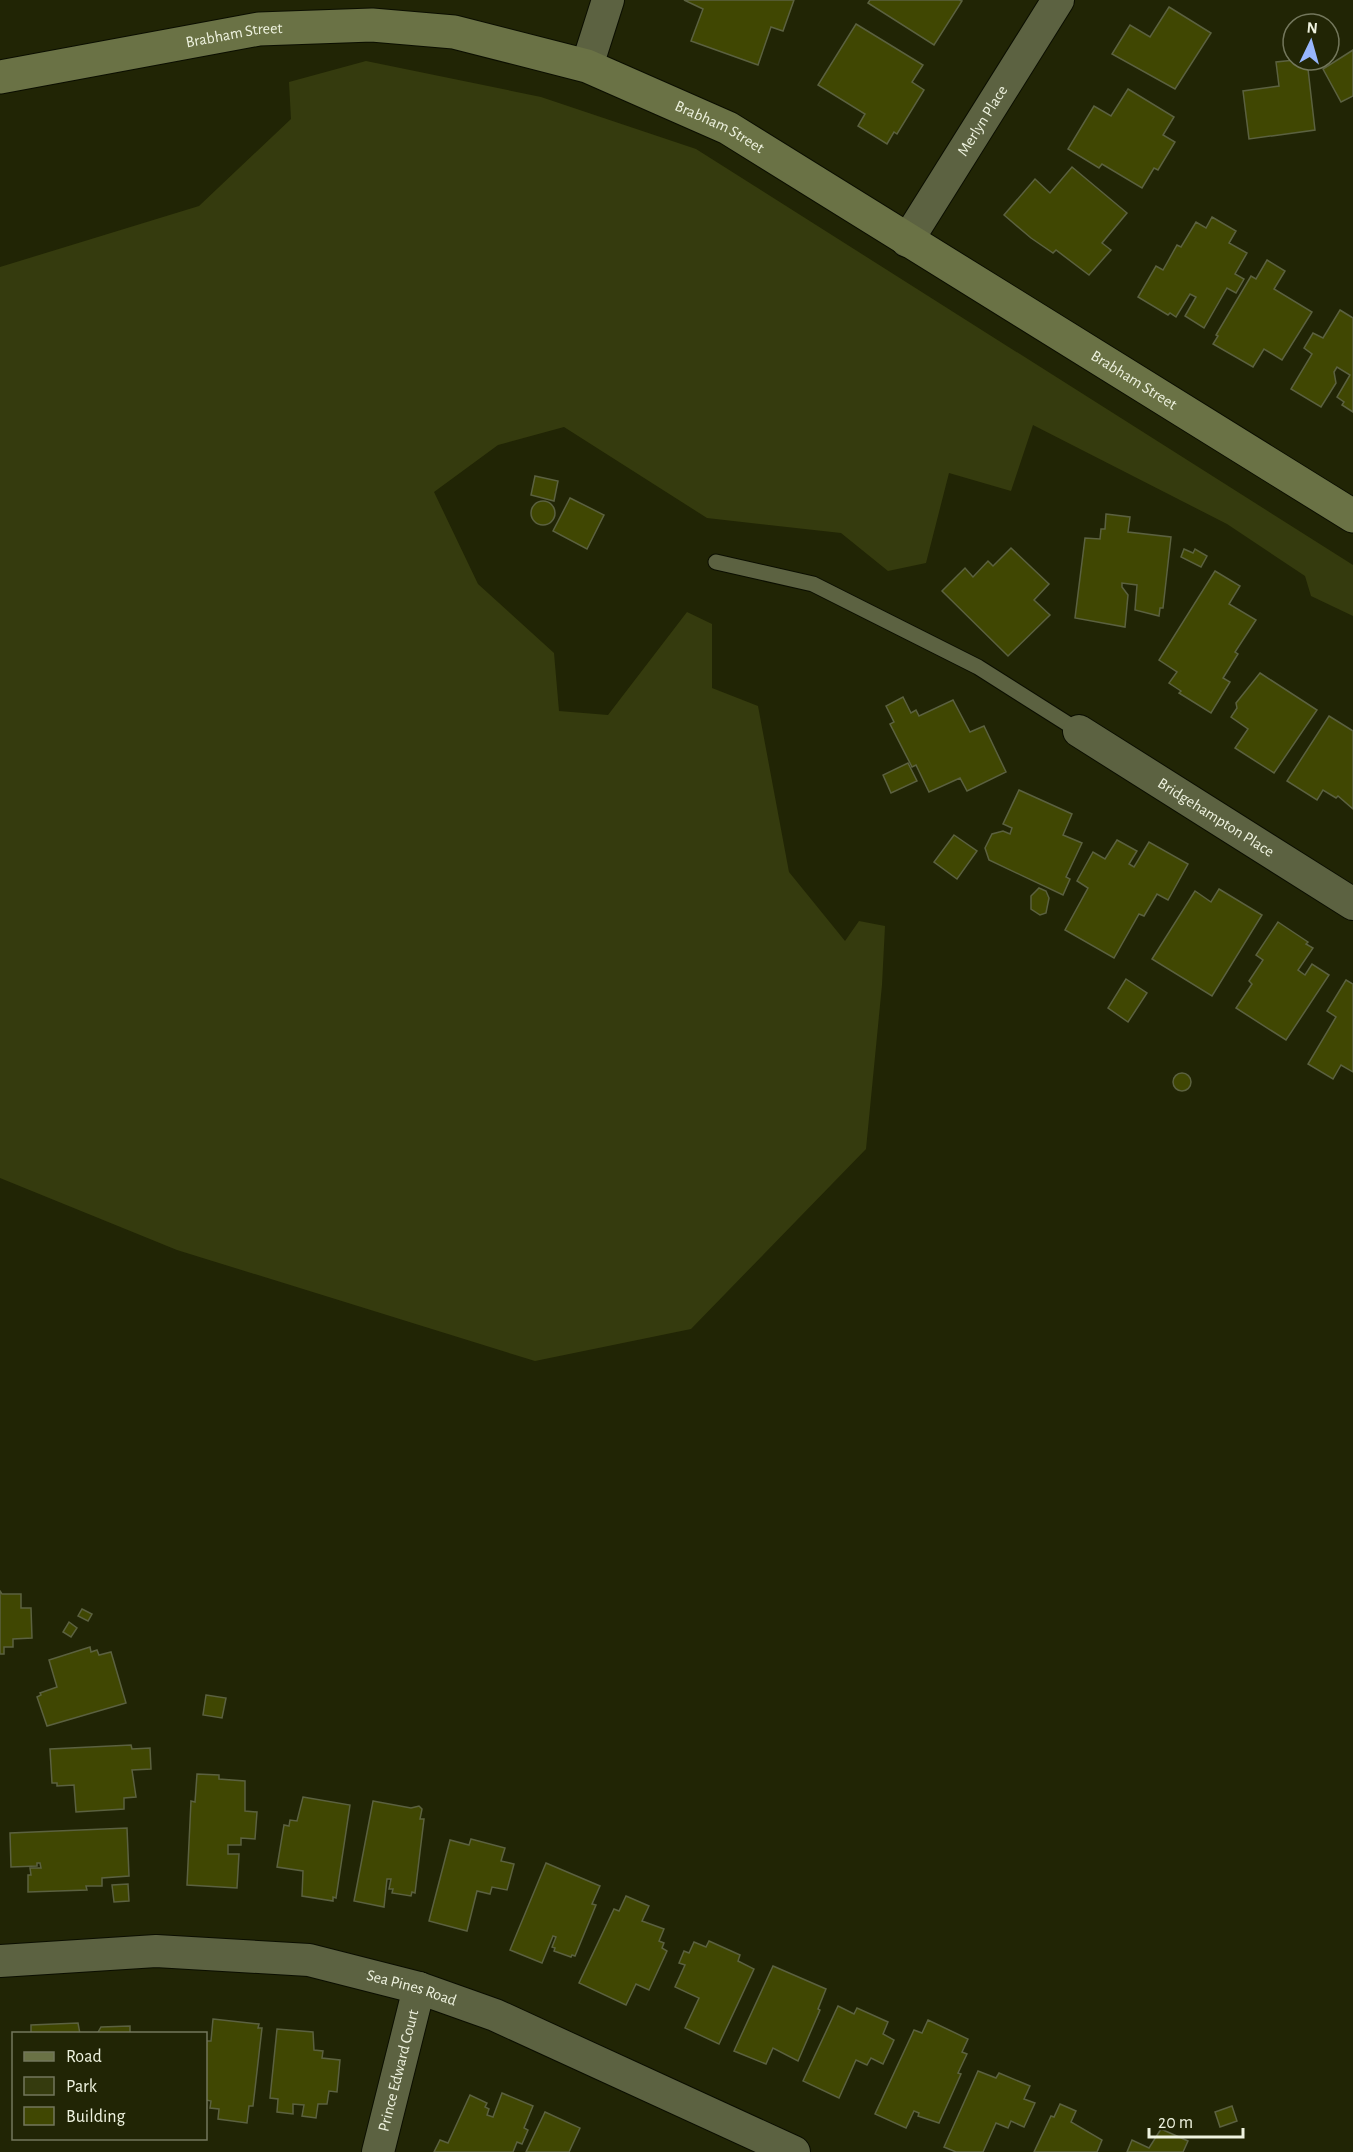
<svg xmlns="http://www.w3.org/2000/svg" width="1353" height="2152" viewBox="0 0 1353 2152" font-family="'Alegreya Sans',sans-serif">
<rect width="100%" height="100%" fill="#212505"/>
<polygon fill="#353b0e" points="366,61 541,97 696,149 1353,565 1353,616 1311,596 1305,576 1227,524 1033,425 1011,491 949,473 926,563 888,571 841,533 707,518 564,427 498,445 434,492 478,584 554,653 559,711 608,715 687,612 712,624 712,688 758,706 789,872 845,941 859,921 885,926 882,985 866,1149 691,1329 535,1361 177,1250 0,1178 0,267 199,206 291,119 289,82"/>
<g fill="#404702" stroke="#5b6140" stroke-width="1.5">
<polygon points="684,0 794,0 783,31 771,27 758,65 691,41 703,9"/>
<polygon points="870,0 959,0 962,1 934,45 868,3"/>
<polygon points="1169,7 1211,33 1175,89 1112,54 1130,25 1150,37"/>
<polygon points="856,24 923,65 912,82 924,90 897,134 894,132 887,144 858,126 865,114 818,85"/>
<polygon points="1353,50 1353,96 1341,102 1323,69"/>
<polygon points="1295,60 1311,60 1312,69 1308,69 1315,130 1249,139 1243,91 1279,86 1276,62"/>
<polygon points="1128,89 1174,117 1163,135 1175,142 1158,170 1154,168 1142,188 1102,164 1099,168 1068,149 1094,106 1111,116"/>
<polygon points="1072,167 1127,213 1102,243 1111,250 1089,275 1056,250 1053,253 1031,238 1004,215 1035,179 1050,193"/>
<polygon points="1212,217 1236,231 1229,243 1247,253 1235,274 1244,279 1236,293 1227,288 1204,328 1185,316 1196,297 1190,294 1176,317 1170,313 1168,315 1138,297 1156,266 1163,270 1177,245 1181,247 1196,222 1206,228"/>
<polygon points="1267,260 1285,271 1274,289 1312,312 1282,360 1264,349 1253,367 1213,344 1218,336 1216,335 1251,276 1256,279"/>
<polygon points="1340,310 1353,318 1353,412 1342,405 1344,402 1337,397 1350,375 1337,367 1334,372 1336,383 1321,407 1291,389 1312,354 1304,348 1313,333 1323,338"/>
<polygon points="535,476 558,481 554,501 531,495"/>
<polygon points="570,498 604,515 587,549 553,531"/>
<circle cx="543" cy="513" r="12"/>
<polygon points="1106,514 1130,517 1128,532 1171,537 1163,608 1160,608 1159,616 1135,610 1137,585 1122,583 1122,587 1128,595 1125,627 1075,618 1085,538 1100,539 1101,529 1105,529"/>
<polygon points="1011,548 1049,584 1034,600 1050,615 1008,656 942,591 965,568 973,577 988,561 993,566"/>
<polygon points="1184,549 1193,553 1195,549 1207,556 1201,567 1181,557"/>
<polygon points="1215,571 1240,586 1229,604 1256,620 1235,652 1238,654 1223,678 1230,682 1211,713 1179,693 1181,691 1169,683 1177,672 1159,660"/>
<polygon points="1260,673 1317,710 1274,773 1235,748 1248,729 1231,717 1237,708 1236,703"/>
<polygon points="903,697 911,713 916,710 919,716 953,700 970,732 984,726 1006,772 967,791 960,778 929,792 916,765 912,767 890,724 894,722 886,706"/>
<polygon points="1329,716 1353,731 1353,809 1338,796 1336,798 1323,790 1317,800 1287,781"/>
<polygon points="908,763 917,781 891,793 883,775"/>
<polygon points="1019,790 1072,814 1063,835 1082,843 1066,877 1070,879 1063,895 989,860 985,848 992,834 1003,831 1010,834 1012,828 1003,824"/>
<polygon points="954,835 977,851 957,879 934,862"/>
<polygon points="1117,840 1137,851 1129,864 1134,867 1149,842 1188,864 1168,900 1157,894 1144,916 1139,914 1114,958 1065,930 1088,888 1077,881 1093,852 1105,859"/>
<polygon points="1039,888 1046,891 1049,898 1046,913 1040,915 1031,909 1031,896"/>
<polygon points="1219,889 1262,915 1212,996 1152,959 1195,891 1211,902"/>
<polygon points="1278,922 1308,942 1306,944 1313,948 1298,970 1305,975 1312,964 1329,975 1286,1040 1236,1008 1252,984 1249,981 1263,960 1256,955"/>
<polygon points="1126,979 1147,993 1128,1022 1108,1008"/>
<polygon points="1346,980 1353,984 1353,1072 1341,1065 1333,1079 1308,1064 1336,1017 1327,1011"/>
<circle cx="1182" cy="1082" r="9"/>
<polygon points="0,1591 2,1594 21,1594 21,1608 31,1608 32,1638 13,1639 13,1647 4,1647 4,1654 0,1654"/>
<polygon points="82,1609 92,1614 88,1621 78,1616"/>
<polygon points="69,1622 77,1628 71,1637 63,1632"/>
<polygon points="90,1647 91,1652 97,1650 99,1655 111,1652 126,1703 47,1726 37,1697 41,1695 40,1693 57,1687 49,1660"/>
<polygon points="206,1695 226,1698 222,1718 203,1715"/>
<polygon points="131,1745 132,1749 150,1748 151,1769 132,1770 136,1797 124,1798 124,1809 76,1812 74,1785 57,1786 57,1783 52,1783 50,1749"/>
<polygon points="197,1774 219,1775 219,1779 245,1781 245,1811 257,1812 255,1839 241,1838 241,1845 228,1845 228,1854 239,1854 237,1888 187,1885 191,1801 195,1802"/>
<polygon points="303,1797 350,1805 336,1898 333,1897 333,1901 302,1896 303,1871 277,1867 284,1825 289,1826 290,1820 297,1821"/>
<polygon points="373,1801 411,1808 419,1806 422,1809 420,1819 424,1819 415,1893 412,1892 411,1896 392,1893 393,1889 389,1889 391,1879 387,1879 384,1907 354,1901"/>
<polygon points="127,1828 129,1876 102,1878 102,1886 86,1886 87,1890 28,1892 28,1875 31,1875 30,1868 41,1868 40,1863 37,1863 37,1866 11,1867 10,1833"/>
<polygon points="471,1839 505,1848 501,1861 514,1864 507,1890 492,1887 490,1894 477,1891 467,1931 429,1921 450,1840 469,1845"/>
<polygon points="546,1863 600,1886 592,1904 596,1905 575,1956 572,1955 571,1957 554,1951 555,1948 552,1947 556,1937 553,1936 542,1963 510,1950"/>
<polygon points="128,1884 129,1901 114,1902 112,1885"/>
<polygon points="626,1896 649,1906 642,1921 664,1929 659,1941 664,1943 662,1948 667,1951 649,1990 636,1984 626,2005 579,1983 614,1909 619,1911"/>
<polygon points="709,1941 740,1955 738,1961 754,1969 719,2044 685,2028 699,1998 675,1987 685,1965 679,1963 684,1951 689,1953 694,1942 706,1947"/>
<polygon points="773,1966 826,1989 818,2009 820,2010 798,2061 773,2048 766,2064 734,2051"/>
<polygon points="838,2006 854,2014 857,2008 888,2022 883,2034 894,2040 883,2064 871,2058 867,2065 856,2060 839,2098 803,2081"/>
<polygon points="213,2019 259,2024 258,2028 262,2028 253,2106 249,2106 247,2123 218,2119 219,2109 210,2108 211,2101 206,2100 206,2041 211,2041"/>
<polygon points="928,2020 968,2039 962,2052 967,2054 958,2073 961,2074 939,2123 918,2116 919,2113 914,2111 906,2128 875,2114 914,2030 922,2033"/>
<polygon points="78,2023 80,2034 31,2034 31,2025"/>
<polygon points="130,2026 130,2034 97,2034 101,2027"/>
<polygon points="277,2029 313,2032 314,2050 323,2051 322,2058 340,2060 337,2092 329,2091 327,2104 318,2104 316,2118 302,2116 304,2105 293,2104 293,2114 277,2112 278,2099 270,2098"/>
<polygon points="978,2071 996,2078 999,2073 1030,2086 1024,2099 1035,2103 1024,2127 1011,2121 1008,2128 996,2123 983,2152 956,2152 944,2147"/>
<polygon points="502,2093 533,2106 524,2128 528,2130 522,2144 517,2142 513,2152 434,2152 440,2140 448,2143 470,2095 487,2103 485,2107 489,2109 487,2115 493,2117"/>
<polygon points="1060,2104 1076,2111 1071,2122 1102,2140 1097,2152 1034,2152 1051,2116 1054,2117"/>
<polygon points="1232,2106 1237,2121 1220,2127 1215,2112"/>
<polygon points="545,2112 580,2128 569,2152 526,2152"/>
<polygon points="1161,2129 1188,2141 1183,2152 1127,2152 1132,2140 1149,2148"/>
</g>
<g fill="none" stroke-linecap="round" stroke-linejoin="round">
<g stroke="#0b0e00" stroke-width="17">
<polyline id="lane" points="716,562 813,584 978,667 1079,731"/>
</g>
<g stroke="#0b0e00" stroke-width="34">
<g id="street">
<polyline points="587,66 608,0"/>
<path id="s1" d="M 907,241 L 1058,0"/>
<path id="s2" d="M 1079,731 L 1353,904"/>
<path id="s3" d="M 0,1961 L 156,1951 L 309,1960 L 419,1988 L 495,2015 L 794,2152"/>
<path id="s4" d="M 378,2152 L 419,1988"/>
</g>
</g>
<g stroke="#0b0e00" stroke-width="35">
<g id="secondary">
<path id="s5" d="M 0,77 L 259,29 L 372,25 L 454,32 L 587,66 L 728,128 L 1353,516"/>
</g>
</g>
<use href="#lane" stroke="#5c6241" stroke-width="15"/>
<use href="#street" stroke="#5c6241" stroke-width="32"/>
<use href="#secondary" stroke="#6a7245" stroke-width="33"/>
</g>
<g text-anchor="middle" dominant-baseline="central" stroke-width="6" stroke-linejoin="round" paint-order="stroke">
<g font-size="16" fill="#eef2df" stroke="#212505">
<text stroke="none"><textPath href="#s5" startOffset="238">Brabham Street</textPath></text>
<text stroke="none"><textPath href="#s1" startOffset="142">Merlyn Place</textPath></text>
<text stroke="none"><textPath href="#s5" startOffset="742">Brabham Street</textPath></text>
<text stroke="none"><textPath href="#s5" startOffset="1228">Brabham Street</textPath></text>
<text stroke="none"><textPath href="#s2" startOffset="162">Bridgehampton Place</textPath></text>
<text stroke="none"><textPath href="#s3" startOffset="416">Sea Pines Road</textPath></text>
<text stroke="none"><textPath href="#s4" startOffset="84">Prince Edward Court</textPath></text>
</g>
</g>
<rect x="12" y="2032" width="195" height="108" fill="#212505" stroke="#73775c" stroke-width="1.5"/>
<rect x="24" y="2052" width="30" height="9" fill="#6a7245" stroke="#73775c" stroke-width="1.5"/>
<text x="66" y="2062" font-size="18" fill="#eef2df">Road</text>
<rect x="24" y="2077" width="30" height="18" fill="#353b0e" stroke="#73775c" stroke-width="1.5"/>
<text x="66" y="2092" font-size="18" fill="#eef2df">Park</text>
<rect x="24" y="2107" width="30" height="18" fill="#404702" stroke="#73775c" stroke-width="1.5"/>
<text x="66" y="2122" font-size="18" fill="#eef2df">Building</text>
<g transform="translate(1311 42) rotate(5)"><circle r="28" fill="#212505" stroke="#73775c" stroke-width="1.5"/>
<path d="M0-4.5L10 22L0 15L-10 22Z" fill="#97b6fd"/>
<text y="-9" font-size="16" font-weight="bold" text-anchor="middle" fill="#eef2df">N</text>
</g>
<path d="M1149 2128v9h94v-9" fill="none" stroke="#eef2df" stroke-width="3"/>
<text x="1158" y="2128" font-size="18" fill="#eef2df" stroke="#212505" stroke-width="4.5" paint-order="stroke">20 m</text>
</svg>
